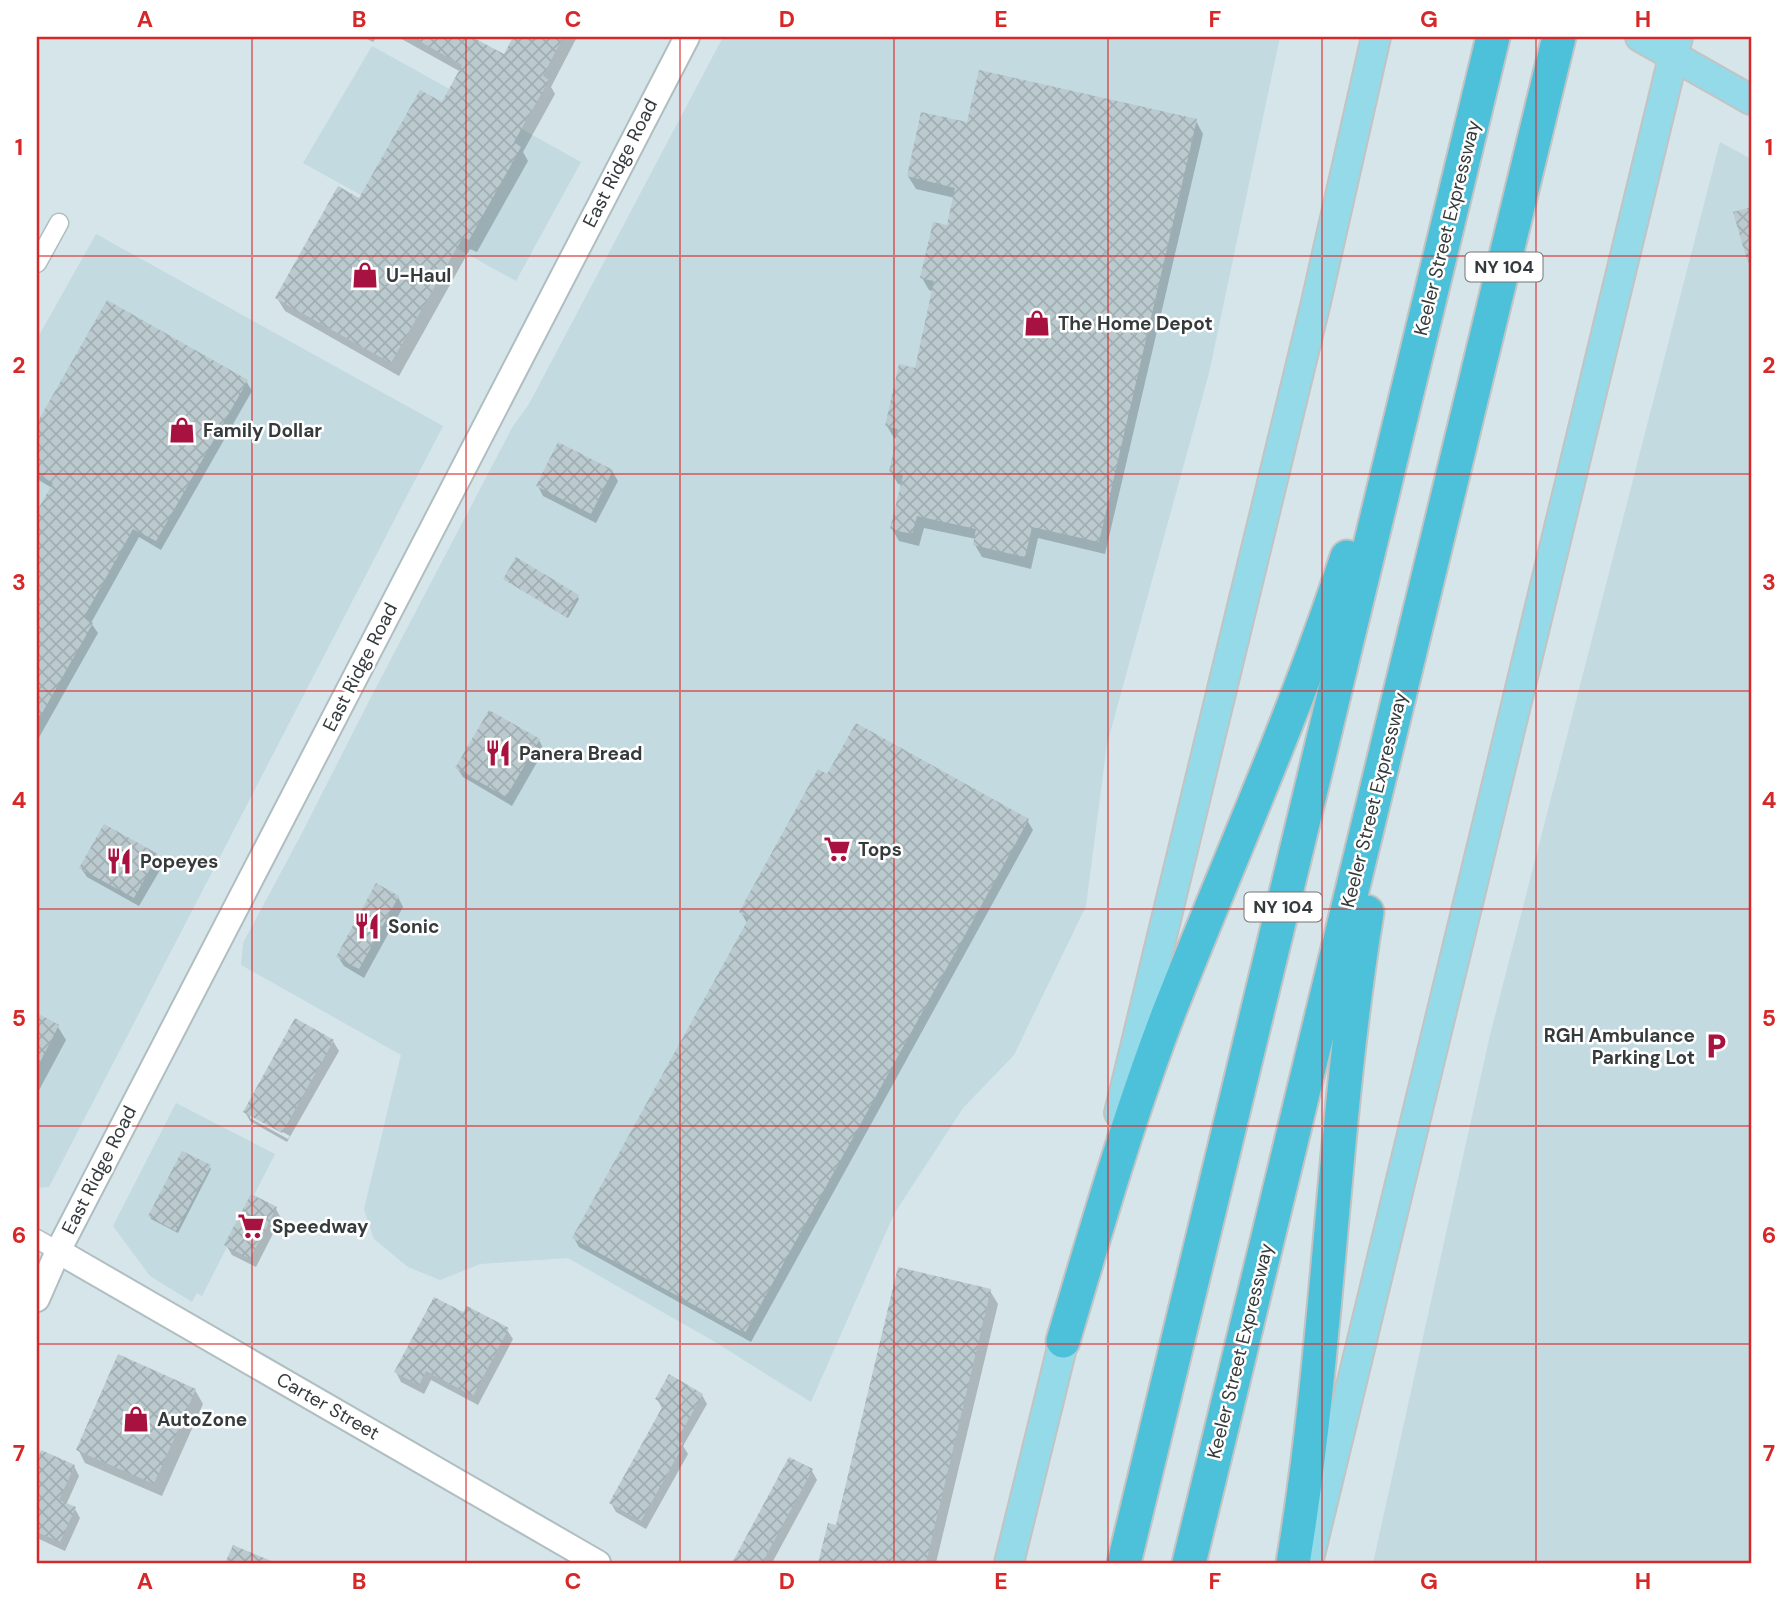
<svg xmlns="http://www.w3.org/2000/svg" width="1788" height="1600" viewBox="0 0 1788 1600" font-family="'DM Sans',sans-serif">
<defs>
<pattern id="building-cross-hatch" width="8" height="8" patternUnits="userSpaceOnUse" patternTransform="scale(1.75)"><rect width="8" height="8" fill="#bbcace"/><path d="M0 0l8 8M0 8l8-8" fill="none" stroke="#a1aeb2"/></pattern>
</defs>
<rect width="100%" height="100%" fill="#d6e5e9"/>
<g fill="#c2dae0">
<polygon points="723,37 1280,37 1209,373 1107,744 1086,906 1014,1055 963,1108 894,1214 811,1402 715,1342 568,1258 480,1264 440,1280 408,1267 374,1239 364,1209 401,1055 241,965 243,943 302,833 370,699 513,426 529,404"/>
<polygon points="372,46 581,162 516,281 303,163"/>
<polygon points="1720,142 1751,159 1751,1563 1373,1563 1490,1035"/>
<polygon points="96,234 443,426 49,1187 37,1188 37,339"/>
<polygon points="176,1103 275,1154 254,1195 277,1207 250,1259 227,1247 202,1296 197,1293 192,1302 150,1276 113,1226"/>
</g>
<g fill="#0003" fill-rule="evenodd">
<polygon points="363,37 377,37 373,42"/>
<polygon points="398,37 469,37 504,57 515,37 577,37 551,87 555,94 523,152 528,161 477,252 470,249 399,376 285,311 277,298 442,104 461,72"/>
<polygon points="1196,121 1203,134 1105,554 1038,538 1031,569 982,557 975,545 976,539 924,528 919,546 899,541 892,529 902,485 898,484 891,472 898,439 894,438 887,426 916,370 934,292 929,290 922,278 948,227 955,198 916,189 908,176 968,124"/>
<polygon points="1751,209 1751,271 1735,214"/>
<polygon points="108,302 246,381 252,391 161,550 139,537 91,623 98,633 37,741 37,515 52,488 37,479 37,427"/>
<polygon points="612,471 618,481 596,523 543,496 538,486"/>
<polygon points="505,579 577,596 579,599 568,618"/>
<polygon points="539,740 544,750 512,806 463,777 457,768"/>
<polygon points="828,777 1027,820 1033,830 751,1342 579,1247 574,1238 747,923 741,912"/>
<polygon points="157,855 163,865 139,906 87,877 81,868"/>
<polygon points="398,897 403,907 364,978 344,966 338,957"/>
<polygon points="37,1015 58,1027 66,1040 37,1094"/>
<path d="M 333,1041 L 339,1051 L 287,1142 L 250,1121 L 245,1112 ZM 250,1114 L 290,1136 L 288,1139 L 250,1118 Z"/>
<polygon points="209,1167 211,1169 178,1233 151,1219 150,1216"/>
<polygon points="276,1209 281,1218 256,1267 232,1255 226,1245"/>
<polygon points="990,1291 998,1304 936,1563 820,1563 829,1525 838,1527"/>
<polygon points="464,1315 507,1330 513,1339 478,1405 431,1380 424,1394 401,1382 396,1372"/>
<polygon points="195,1390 203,1404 162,1496 85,1463 78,1449"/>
<polygon points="702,1395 707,1404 683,1446 688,1454 646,1529 616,1512 611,1503 662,1408 657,1399"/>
<polygon points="42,1452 74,1466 79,1476 66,1505 75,1509 80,1518 65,1551 37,1538 37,1464"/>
<polygon points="790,1459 812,1471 817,1480 772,1563 734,1563"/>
</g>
<g fill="url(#building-cross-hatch)">
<polygon points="412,37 472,37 504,54 513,37 563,37 543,76 549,80 514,142 521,147 469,240 463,237 391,363 275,298 338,186 359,198 420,90 442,102 462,65"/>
<polygon points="979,70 1197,119 1099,542 1032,527 1025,557 973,545 976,529 917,516 912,534 890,529 903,475 889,472 898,429 885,426 899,364 915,368 934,281 920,278 933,222 947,225 955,188 907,176 921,112 967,122"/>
<polygon points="1751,207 1751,260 1747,260 1733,212"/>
<polygon points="107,300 248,380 156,541 133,529 84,617 93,623 37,722 37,511 53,483 37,474 37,423"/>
<polygon points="558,442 613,470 591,514 536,486"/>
<polygon points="516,557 579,595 566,617 503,579"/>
<polygon points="489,710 540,739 506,797 455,768"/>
<polygon points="856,723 1029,819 745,1333 572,1238 749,918 739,912 818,769 827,774"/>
<polygon points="104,824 158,854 134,898 79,868"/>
<polygon points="376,883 399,896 359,969 336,957"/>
<polygon points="37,1013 59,1025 37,1068"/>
<polygon points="295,1018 334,1040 282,1133 243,1112"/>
<polygon points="182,1151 211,1165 176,1231 148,1216"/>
<polygon points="251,1194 277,1207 250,1259 224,1245"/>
<polygon points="898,1267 991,1289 926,1563 818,1563 828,1523 836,1525"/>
<polygon points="434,1297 463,1312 467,1306 509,1328 473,1396 426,1371 419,1385 394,1372"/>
<polygon points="118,1354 196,1389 154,1484 76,1450"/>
<polygon points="669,1374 703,1394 677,1440 684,1444 641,1521 609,1503 664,1404 655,1399"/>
<polygon points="41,1450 75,1465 59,1500 76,1507 60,1542 37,1532 37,1460"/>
<polygon points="789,1457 813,1469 762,1563 732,1563"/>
<polygon points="233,1545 276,1563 225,1563"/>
</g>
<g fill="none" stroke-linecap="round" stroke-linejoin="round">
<g stroke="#afbec1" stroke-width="21">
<g id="minor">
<polyline points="37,263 59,223"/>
<polyline points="37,1239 58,1251"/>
</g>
</g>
<g stroke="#afbec1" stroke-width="28">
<g id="secondary">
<polyline points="58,1251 598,1563"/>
<polyline points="37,1299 58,1251 687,37"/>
</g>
</g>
<g stroke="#c2c4c4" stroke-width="32">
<g id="primary">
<polyline points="1640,37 1751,100"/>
<polyline points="1119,1113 1316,302 1376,37"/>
<polyline points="1009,1563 1069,1319"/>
<polyline points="1308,1563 1678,37"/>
</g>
</g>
<g stroke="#c2c4c4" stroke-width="37">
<g id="motorway">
<path d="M 1063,1341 C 1096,1230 1128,1119 1169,1012 C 1229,860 1296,712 1347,557"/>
<polyline points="1124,1563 1493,37"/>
<polyline points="1189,1563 1559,37"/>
<path d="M 1293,1563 C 1329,1348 1332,1128 1367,912"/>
</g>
</g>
<use href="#minor" stroke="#fff" stroke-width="18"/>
<use href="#secondary" stroke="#fff" stroke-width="24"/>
<use href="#primary" stroke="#94dae8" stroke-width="28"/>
<use href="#motorway" stroke="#4cc1d9" stroke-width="33"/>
</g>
<path fill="none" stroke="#d62828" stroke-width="2" stroke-opacity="0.55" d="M 252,37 L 252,1563M 466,37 L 466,1563M 680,37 L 680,1563M 894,37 L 894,1563M 1108,37 L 1108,1563M 1322,37 L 1322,1563M 1536,37 L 1536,1563M 37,256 L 1751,256M 37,474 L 1751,474M 37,691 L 1751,691M 37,909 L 1751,909M 37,1126 L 1751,1126M 37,1344 L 1751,1344"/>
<defs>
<g id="shop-bare" transform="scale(2.1)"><path d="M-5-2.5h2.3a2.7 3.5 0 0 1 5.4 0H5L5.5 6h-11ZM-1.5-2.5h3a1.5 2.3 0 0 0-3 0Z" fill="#a81240" stroke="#fff" stroke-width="2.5" paint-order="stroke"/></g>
<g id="restaurant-bare" transform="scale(2.1)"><path d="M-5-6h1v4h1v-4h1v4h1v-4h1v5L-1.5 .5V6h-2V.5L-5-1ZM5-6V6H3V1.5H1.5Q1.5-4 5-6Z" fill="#a81240" stroke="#fff" stroke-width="2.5" paint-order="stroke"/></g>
<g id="supermarket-bare" transform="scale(2.1)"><path d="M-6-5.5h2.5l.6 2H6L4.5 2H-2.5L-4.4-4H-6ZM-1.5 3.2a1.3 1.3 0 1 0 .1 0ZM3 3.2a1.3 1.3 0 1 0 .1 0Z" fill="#a81240" stroke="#fff" stroke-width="2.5" paint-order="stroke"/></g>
<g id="parking-bare" transform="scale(2.1)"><path d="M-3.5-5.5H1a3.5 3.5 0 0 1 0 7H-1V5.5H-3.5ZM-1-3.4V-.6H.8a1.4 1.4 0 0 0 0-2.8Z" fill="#a81240" stroke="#fff" stroke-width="2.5" paint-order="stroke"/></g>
</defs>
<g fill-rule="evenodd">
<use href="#shop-bare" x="365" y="275"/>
<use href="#shop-bare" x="1037" y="323"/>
<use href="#shop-bare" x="182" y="430"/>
<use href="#restaurant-bare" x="498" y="753"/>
<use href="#supermarket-bare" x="837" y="849"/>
<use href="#restaurant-bare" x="119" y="861"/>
<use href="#restaurant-bare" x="367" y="926"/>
<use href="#parking-bare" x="1716" y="1046"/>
<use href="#supermarket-bare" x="251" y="1226"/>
<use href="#shop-bare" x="136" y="1419"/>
</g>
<g text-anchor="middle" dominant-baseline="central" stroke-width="5" stroke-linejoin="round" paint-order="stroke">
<g fill="#fff" stroke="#727676" stroke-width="2">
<rect x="1465.5" y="252.5" width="77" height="29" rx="5"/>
<rect x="1244.5" y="892.5" width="77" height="29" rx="5"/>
</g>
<g font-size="18" font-weight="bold" fill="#353b3c">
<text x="1504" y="267">NY 104</text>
<text x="1283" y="907">NY 104</text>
</g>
<g font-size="19" fill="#353b3c" stroke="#fff">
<text transform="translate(620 163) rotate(-63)">East Ridge Road</text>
<text transform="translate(1447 228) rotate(-76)">Keeler Street Expressway</text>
<text transform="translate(360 667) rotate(-63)">East Ridge Road</text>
<text transform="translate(1374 800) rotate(-76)">Keeler Street Expressway</text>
<text transform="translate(99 1170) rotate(-63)">East Ridge Road</text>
<text transform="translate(1240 1351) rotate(-76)">Keeler Street Expressway</text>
<text transform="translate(328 1406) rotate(30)">Carter Street</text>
</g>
<g font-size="19" font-weight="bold" fill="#353b3c" stroke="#fff" text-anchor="start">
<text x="386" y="275">U-Haul</text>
<text x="1058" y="323">The Home Depot</text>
<text x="203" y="430">Family Dollar</text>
<text x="519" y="753">Panera Bread</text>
<text x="858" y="849">Tops</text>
<text x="140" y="861">Popeyes</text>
<text x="388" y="926">Sonic</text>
<text x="1695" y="1035" text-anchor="end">RGH Ambulance<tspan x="1695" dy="22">Parking Lot</tspan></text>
<text x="272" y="1226">Speedway</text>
<text x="157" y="1419">AutoZone</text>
</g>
</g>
<rect width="1788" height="1600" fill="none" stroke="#ffffff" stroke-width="77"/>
<rect x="38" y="38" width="1712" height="1524" fill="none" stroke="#d62828" stroke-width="2.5"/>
<g font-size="23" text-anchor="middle" font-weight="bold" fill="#d62828">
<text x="145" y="27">A</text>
<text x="359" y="27">B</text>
<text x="573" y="27">C</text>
<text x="787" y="27">D</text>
<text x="1001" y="27">E</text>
<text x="1215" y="27">F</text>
<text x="1429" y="27">G</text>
<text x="1643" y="27">H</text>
<text x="19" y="155">1</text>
<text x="1769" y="155">1</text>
<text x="19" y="373">2</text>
<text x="1769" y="373">2</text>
<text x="19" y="590">3</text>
<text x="1769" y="590">3</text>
<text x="19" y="808">4</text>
<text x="1769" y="808">4</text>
<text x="19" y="1026">5</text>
<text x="1769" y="1026">5</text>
<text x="19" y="1243">6</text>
<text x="1769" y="1243">6</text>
<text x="19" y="1461">7</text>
<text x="1769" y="1461">7</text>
<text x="145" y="1589">A</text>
<text x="359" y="1589">B</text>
<text x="573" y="1589">C</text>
<text x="787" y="1589">D</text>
<text x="1001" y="1589">E</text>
<text x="1215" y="1589">F</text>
<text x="1429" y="1589">G</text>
<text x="1643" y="1589">H</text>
</g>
</svg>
